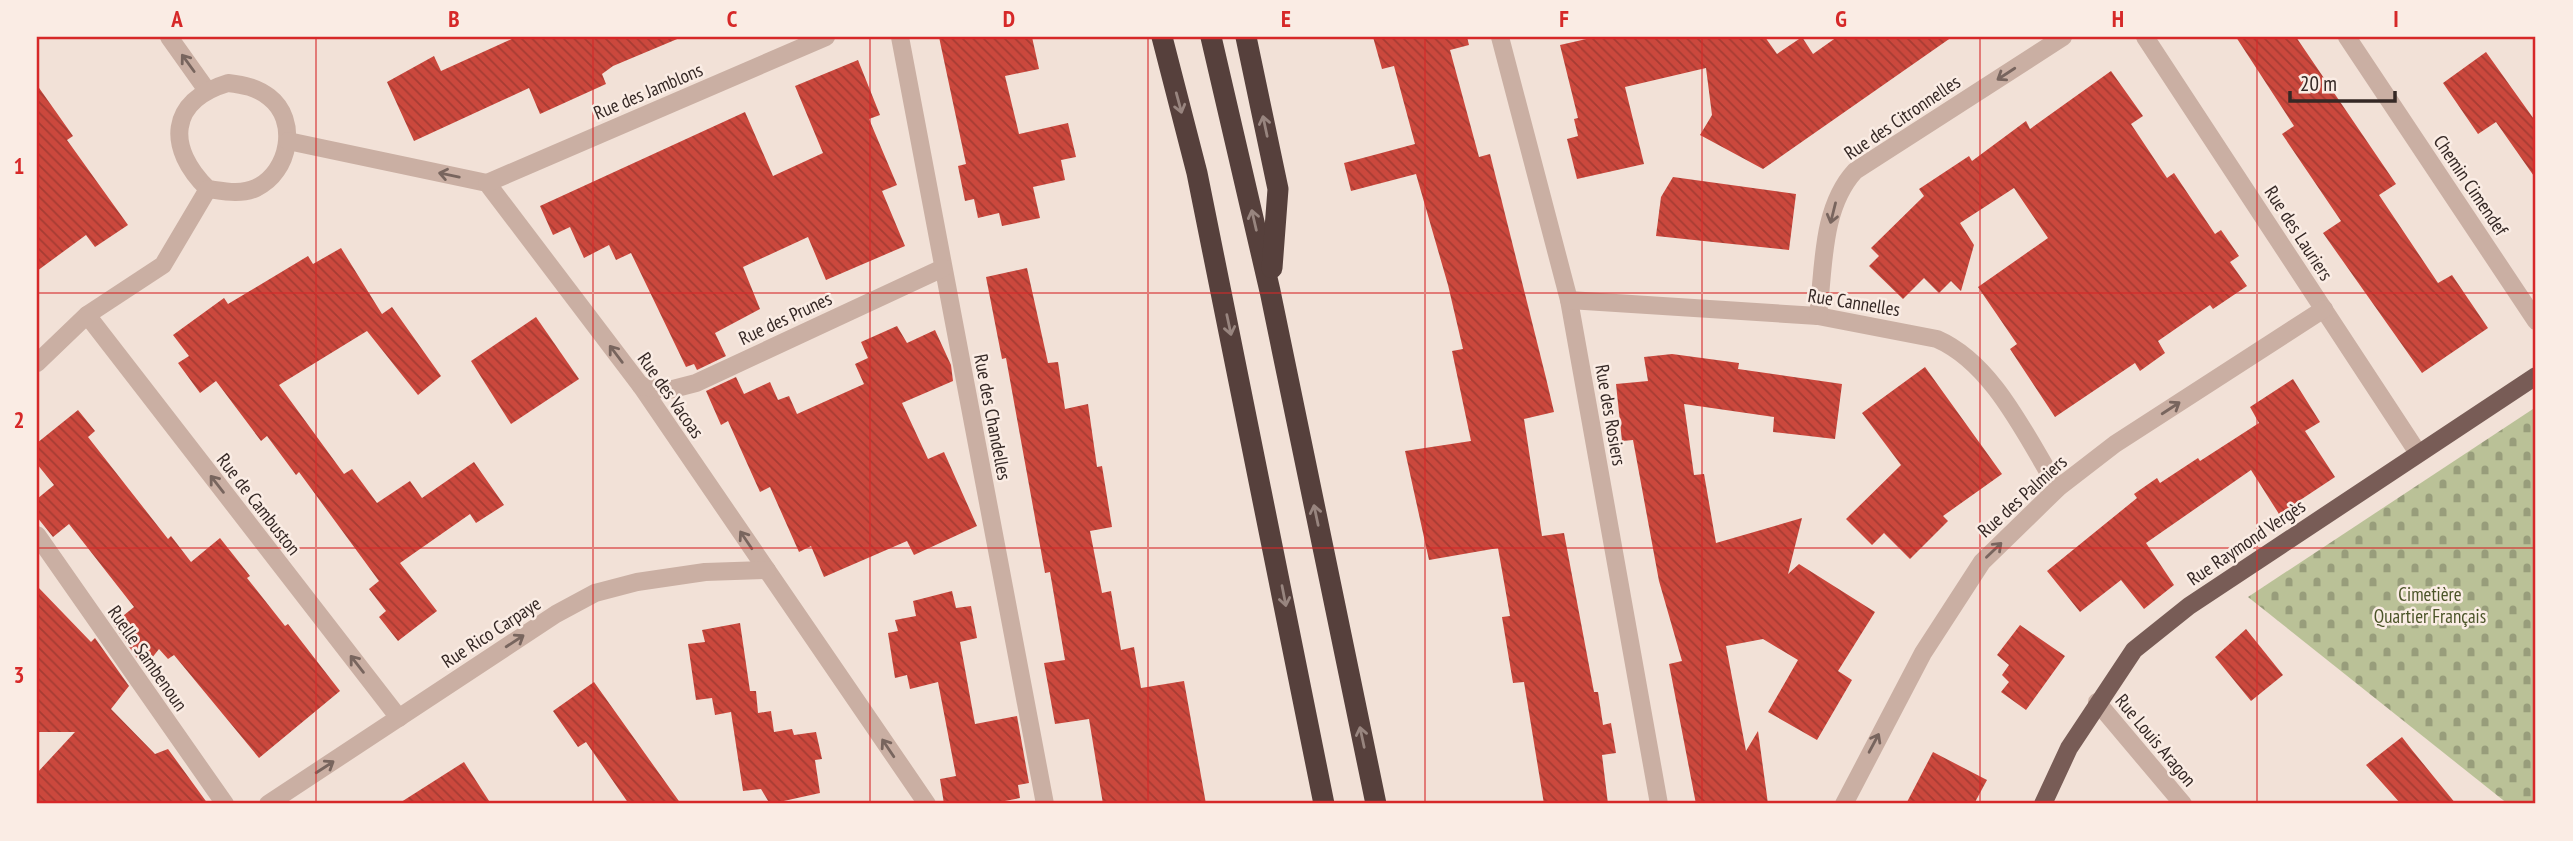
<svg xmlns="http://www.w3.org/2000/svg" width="2573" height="841" viewBox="0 0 2573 841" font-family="'PT Sans Narrow',sans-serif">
<defs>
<pattern id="cemetery-stones" width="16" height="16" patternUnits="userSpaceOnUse" patternTransform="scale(1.75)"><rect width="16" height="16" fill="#bac197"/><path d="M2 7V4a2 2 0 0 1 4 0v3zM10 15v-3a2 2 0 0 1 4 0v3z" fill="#989d7b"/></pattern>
<pattern id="building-back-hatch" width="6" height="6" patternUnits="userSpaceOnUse" patternTransform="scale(1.75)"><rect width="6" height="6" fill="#cb483d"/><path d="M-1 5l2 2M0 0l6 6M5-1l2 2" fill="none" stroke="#a63c33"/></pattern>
</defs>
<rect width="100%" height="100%" fill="#f2e1d7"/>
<polygon fill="url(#cemetery-stones)" points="2536,407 2536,804 2508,804 2248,597"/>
<g fill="url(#building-back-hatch)">
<polygon points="516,37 682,37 613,66 602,74 606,84 540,114 529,88 414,141 387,82 434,56 441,71"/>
<polygon points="939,37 1032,37 1039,69 1005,76 1019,134 1068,123 1076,157 1061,160 1065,180 1033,187 1040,218 1002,226 999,213 978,218 974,199 965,201 958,166 966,164"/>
<polygon points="1373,37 1467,37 1469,45 1450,50 1479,157 1490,154 1546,378 1554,412 1524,419 1542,536 1564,533 1594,692 1598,692 1603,725 1611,723 1616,753 1602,755 1608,804 1544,804 1524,682 1513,683 1502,617 1510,616 1498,548 1429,560 1405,451 1471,441 1452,351 1463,349 1448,285 1416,174 1351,191 1344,163 1415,144 1394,66 1382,69"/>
<polygon points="1595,37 1765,37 1777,54 1802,37 1813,54 1837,37 1952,37 1763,169 1700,135 1712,115 1706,68 1625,87 1644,164 1577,179 1567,139 1578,136 1574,119 1578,118 1560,45"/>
<polygon points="2236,37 2296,37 2396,184 2379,195 2438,283 2452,275 2488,328 2422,373 2323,233 2341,221 2282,134 2294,126"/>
<polygon points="2486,52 2536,122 2536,179 2496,122 2478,134 2443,83"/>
<polygon points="858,60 880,115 869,119 897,185 882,191 905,246 826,280 808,237 743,267 760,309 715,333 726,356 697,370 694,364 686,367 631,253 616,260 609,245 584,258 570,227 553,235 540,206 745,112 773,176 823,153 795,86"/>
<polygon points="2111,71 2143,116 2131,124 2167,178 2174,173 2215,234 2221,230 2239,256 2230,262 2247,286 2213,309 2210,305 2158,341 2165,353 2140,371 2135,363 2055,417 2010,349 2017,344 1978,287 2048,238 2014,188 1960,223 1974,245 1961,291 1951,281 1939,293 1924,278 1903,299 1869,266 1879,256 1871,248 1924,196 1919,189 1969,156 1972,161 2026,121 2030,129"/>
<polygon points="37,85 73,136 67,140 128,225 95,247 86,235 37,271"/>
<polygon points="1673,177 1796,194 1789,250 1656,236 1661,197"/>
<polygon points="341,248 382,314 392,307 441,376 418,395 367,331 279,385 344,474 352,469 377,503 410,481 422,498 474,462 504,505 476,523 470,514 400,563 437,611 398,641 379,617 386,611 369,589 379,581 299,472 296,475 267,436 261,441 216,381 200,393 178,363 189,356 173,335 224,298 228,304 308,256 313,264"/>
<polygon points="1027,268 1048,363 1058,362 1065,409 1088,404 1097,467 1102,466 1112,527 1090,531 1102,593 1111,591 1121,650 1134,647 1141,688 1184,681 1206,804 1103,804 1089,719 1055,724 1044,663 1065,660 1050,572 1045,573 1006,358 1002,359 986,277"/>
<polygon points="536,317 579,379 511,424 471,361"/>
<polygon points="897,326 907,343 935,330 951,365 953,381 902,403 928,459 944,452 977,526 914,555 907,541 824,577 811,546 799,552 770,487 760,492 728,421 721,425 706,391 736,377 744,394 770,382 778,400 789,396 797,414 864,384 855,364 868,358 861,342"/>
<polygon points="1672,354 1739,363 1738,369 1842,384 1835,439 1773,432 1774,417 1684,404 1694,475 1704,474 1716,543 1802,518 1788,574 1799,564 1875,612 1838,671 1852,680 1817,740 1768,712 1798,660 1763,639 1726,646 1746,751 1758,731 1768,804 1696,804 1669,664 1682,661 1659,581 1633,440 1622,441 1616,384 1648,381 1644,357"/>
<polygon points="1925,367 2002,474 1943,516 1948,521 1910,559 1884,533 1872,545 1846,519 1901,465 1862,413"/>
<polygon points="2293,379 2320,422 2305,431 2335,477 2279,514 2251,470 2146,543 2174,585 2144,609 2121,580 2080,612 2047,571 2137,498 2134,494 2157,478 2160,483 2198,458 2200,461 2259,423 2250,407"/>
<polygon points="78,410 95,431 88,437 168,539 171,536 191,562 220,538 250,576 247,578 285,626 288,624 340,691 259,758 174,655 168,659 159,649 144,668 113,624 134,607 69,524 53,537 37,517 37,499 54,485 37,464 37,443"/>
<polygon points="37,586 91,642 95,638 129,686 111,709 155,754 168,749 208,804 37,804 37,773 75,732 37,732"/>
<polygon points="952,591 956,608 971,606 977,638 960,642 975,724 1017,716 1029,783 1018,785 1020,798 989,804 944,804 940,779 956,776 938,682 910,689 907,675 895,678 888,633 898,631 895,620 916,616 913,601"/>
<polygon points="740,623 750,691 756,691 758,713 771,711 774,732 792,729 794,735 816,732 822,759 815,760 820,793 770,804 761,789 743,791 731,712 715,715 712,698 696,700 688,644 705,642 702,630"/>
<polygon points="2020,625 2065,656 2026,710 2001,692 2009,682 2002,675 2009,665 1997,655"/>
<polygon points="2246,629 2283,675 2251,701 2215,657"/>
<polygon points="594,682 681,804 629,804 586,742 578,747 553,711"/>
<polygon points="2402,737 2412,750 2456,804 2401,804 2366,765"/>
<polygon points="1933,752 1987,780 1974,804 1906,804"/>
<polygon points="464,762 491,804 398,804"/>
</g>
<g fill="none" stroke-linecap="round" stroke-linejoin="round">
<g stroke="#caafa3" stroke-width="18">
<polyline points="169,37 206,89"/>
<polyline points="900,37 1045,804"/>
<polyline points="1500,37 1569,300 1659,804"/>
<polyline points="2145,37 2418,453"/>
<polyline points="2347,37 2536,321"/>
<path d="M 228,83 C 244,85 256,87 269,97 C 299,120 290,172 256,188 C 241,195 223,191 208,189 C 166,148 168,101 228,83 Z"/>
<polyline points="288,141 487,183 641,386 927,804"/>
<polyline points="487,183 826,37"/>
<path d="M 1569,300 L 1818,316 L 1937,339 C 1994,364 2026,437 2058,488"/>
<polyline points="87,315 399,718"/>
<path d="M 1818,316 C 1824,268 1821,208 1855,171 L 2063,37"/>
<polyline points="37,363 87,315 163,265 208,189"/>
<polyline points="641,386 669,390 696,383 943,268"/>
<polyline points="37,535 225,804"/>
<polyline points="2097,702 2183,804"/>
<polyline points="268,804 556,614 595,593 637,582 705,572 767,570"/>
<polyline points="1844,804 1923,653 1982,562 2058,488 2115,444 2324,309"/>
</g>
<polyline stroke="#785c56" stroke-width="18" points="2043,804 2069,748 2134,650 2189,606 2536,376"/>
<g stroke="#56403c" stroke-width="21">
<polyline points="1162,37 1197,173 1324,804"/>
<polyline points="1211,37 1270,291 1376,804"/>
<polyline points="1246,37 1278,189 1272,268"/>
</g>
</g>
<defs><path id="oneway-shaft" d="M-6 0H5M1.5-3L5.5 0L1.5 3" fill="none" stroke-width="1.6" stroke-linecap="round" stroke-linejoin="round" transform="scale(1.75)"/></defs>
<g stroke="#78655e">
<use href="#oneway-shaft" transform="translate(188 63) rotate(-126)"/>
<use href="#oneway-shaft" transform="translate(2006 74) rotate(147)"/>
<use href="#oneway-shaft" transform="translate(449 175) rotate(-168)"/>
<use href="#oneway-shaft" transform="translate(1833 213) rotate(104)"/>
<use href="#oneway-shaft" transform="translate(616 354) rotate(-127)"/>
<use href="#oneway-shaft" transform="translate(2171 408) rotate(-33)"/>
<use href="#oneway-shaft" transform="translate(217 484) rotate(-128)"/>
<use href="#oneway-shaft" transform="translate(746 540) rotate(-124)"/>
<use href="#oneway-shaft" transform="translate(1994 550) rotate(-44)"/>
<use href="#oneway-shaft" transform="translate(515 641) rotate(-33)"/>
<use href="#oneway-shaft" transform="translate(357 664) rotate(-128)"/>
<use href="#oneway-shaft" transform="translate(1874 743) rotate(-62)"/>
<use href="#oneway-shaft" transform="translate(888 748) rotate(-124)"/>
<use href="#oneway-shaft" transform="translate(325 767) rotate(-33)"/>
</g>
<g stroke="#98857f">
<use href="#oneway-shaft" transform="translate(1179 103) rotate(75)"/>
<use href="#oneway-shaft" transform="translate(1265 126) rotate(-102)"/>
<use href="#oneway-shaft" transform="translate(1254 220) rotate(-103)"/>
<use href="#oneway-shaft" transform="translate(1229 325) rotate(78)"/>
<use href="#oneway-shaft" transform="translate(1316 515) rotate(-102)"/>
<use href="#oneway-shaft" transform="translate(1284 596) rotate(79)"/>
<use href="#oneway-shaft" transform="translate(1362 737) rotate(-102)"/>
</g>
<path fill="none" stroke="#d62828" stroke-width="2" stroke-opacity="0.55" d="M 316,37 L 316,804M 593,37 L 593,804M 870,37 L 870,804M 1148,37 L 1148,804M 1425,37 L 1425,804M 1702,37 L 1702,804M 1980,37 L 1980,804M 2257,37 L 2257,804M 37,293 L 2536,293M 37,548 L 2536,548"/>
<g text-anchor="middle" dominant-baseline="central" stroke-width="5" stroke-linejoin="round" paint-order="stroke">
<g font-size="19" fill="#352825" stroke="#faece4">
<text transform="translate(648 91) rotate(-23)">Rue des Jamblons</text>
<text transform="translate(1902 117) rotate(-34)">Rue des Citronnelles</text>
<text transform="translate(2471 185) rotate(56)">Chemin Cimendef</text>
<text transform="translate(2299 233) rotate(57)">Rue des Lauriers</text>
<text transform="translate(1854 302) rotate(9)">Rue Cannelles</text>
<text transform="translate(785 318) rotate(-25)">Rue des Prunes</text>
<text transform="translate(671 395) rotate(55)">Rue des Vacoas</text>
<text transform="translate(1611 415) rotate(80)">Rue des Rosiers</text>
<text transform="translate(993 417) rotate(79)">Rue des Chandelles</text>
<text transform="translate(2022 496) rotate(-42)">Rue des Palmiers</text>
<text transform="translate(259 504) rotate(52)">Rue de Cambuston</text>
<text transform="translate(2246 542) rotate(-34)">Rue Raymond Vergès</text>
<text transform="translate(491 632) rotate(-33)">Rue Rico Carpaye</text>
<text transform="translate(148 658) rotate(55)">Ruelle Sambenoun</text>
<text transform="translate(2156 740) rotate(50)">Rue Louis Aragon</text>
</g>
<g font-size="19" fill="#4b5428" stroke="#faece4">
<text x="2430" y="594">Cimetière<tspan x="2430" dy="22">Quartier Français</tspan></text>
</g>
</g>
<rect width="2573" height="841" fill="none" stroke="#faece4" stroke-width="77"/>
<path d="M2290 91v10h105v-10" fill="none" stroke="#352825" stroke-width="3.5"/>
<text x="2300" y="91" font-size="21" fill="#352825" stroke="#faece4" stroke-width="5" paint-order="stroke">20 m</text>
<rect x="38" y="38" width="2496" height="764" fill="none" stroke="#d62828" stroke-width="2.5"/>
<g font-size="23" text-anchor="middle" font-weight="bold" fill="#d62828">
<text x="177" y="27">A</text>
<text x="454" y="27">B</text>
<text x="732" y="27">C</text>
<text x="1009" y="27">D</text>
<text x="1286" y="27">E</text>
<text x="1564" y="27">F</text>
<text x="1841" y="27">G</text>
<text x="2118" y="27">H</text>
<text x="2396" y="27">I</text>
<text x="19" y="174">1</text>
<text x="19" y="428">2</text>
<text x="19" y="683">3</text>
</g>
</svg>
